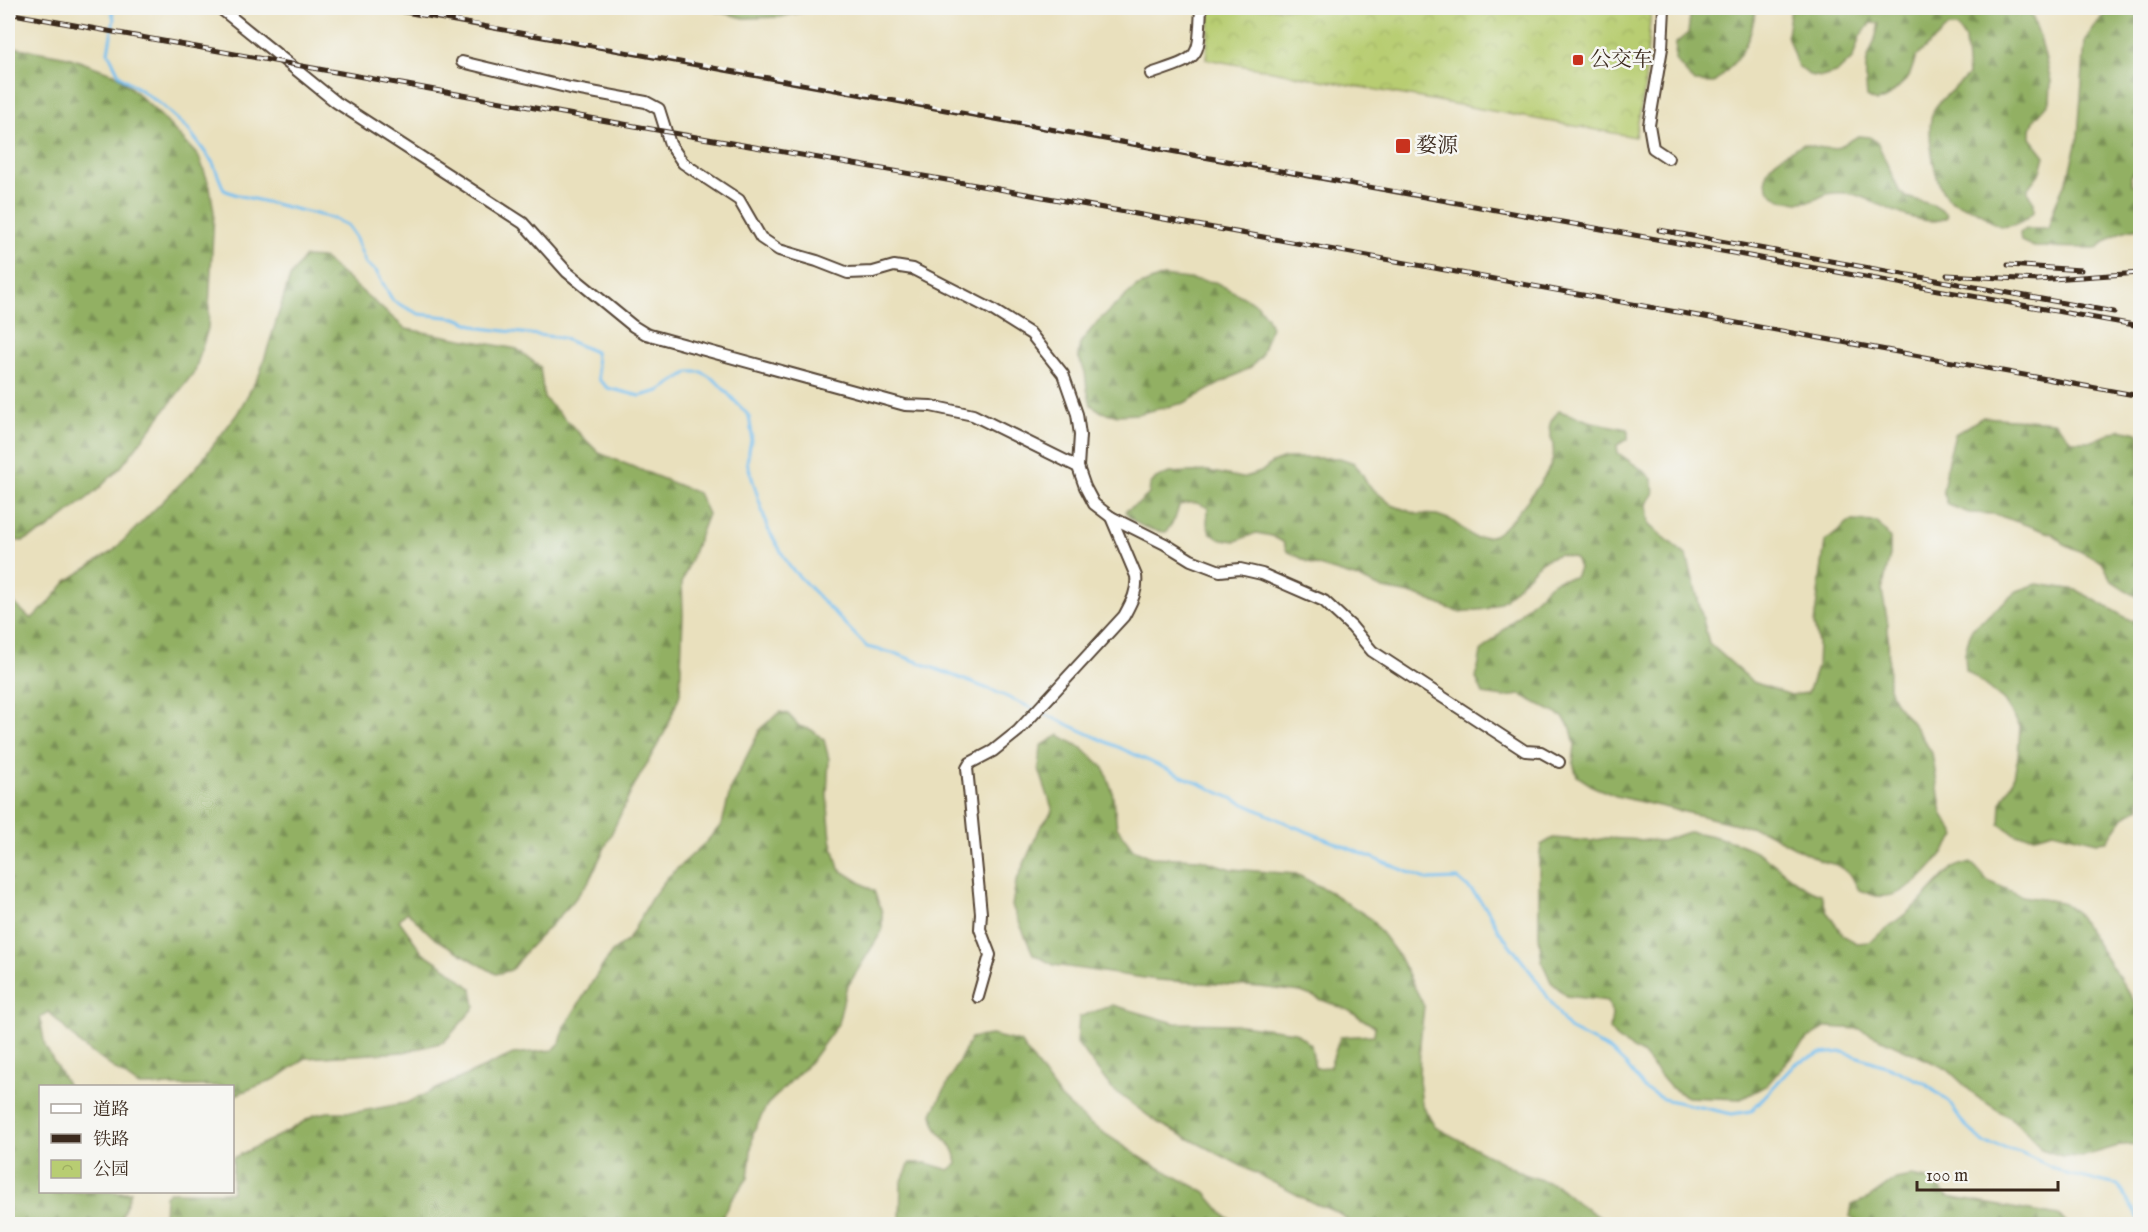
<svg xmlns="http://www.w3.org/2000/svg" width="2148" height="1232" viewBox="0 0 2148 1232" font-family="'IM FELL English','Noto Serif SC',serif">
<defs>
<pattern id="forest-firs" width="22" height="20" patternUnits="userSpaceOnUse" patternTransform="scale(1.5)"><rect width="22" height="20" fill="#92b064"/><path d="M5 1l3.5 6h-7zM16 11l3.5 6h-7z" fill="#788f52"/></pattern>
<pattern id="park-crowns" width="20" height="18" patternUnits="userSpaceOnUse" patternTransform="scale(1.5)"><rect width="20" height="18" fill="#b8cd72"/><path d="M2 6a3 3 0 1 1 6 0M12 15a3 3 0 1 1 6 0" fill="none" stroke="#9fb062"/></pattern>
</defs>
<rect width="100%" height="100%" fill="#f6f6f2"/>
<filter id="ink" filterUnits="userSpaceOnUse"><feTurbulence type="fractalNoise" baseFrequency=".0167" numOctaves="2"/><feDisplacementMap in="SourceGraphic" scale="12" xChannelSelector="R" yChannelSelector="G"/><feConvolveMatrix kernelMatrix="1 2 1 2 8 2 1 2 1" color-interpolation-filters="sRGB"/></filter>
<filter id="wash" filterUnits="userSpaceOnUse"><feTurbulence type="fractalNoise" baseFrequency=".008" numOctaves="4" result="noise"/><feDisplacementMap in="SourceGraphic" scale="24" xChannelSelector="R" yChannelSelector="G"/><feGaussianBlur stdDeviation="1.35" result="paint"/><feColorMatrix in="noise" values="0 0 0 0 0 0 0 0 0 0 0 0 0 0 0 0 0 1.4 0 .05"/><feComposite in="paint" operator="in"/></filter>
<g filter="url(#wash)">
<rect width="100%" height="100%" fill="#e9e0bd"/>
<g fill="url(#forest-firs)" stroke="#666d41" stroke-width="1.5">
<polygon points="713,8 819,8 781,17 744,18 715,11"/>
<path d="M 1691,8 L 1756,8 C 1751,42 1741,59 1714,83 L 1694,82 L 1675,60 L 1676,43 L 1688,33 Z"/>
<path d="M 1791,8 L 2029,8 L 2040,37 L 2051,81 L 2050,102 L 2035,119 L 2031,129 L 2031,138 L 2045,156 L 2041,171 L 2028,188 L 2028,193 L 2034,202 L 2034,211 C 2025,221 2007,232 1994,223 C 1988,220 1985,214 1979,212 C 1968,207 1950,204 1943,192 C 1934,176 1924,124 1935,108 C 1943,96 1958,86 1968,75 L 1965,39 L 1957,27 L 1948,27 L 1916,57 L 1909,77 L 1887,98 L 1876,102 L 1867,97 C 1866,85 1864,69 1868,57 C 1873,45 1877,36 1879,23 L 1871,23 L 1860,36 L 1853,58 L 1838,72 L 1822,77 L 1809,75 L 1797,65 L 1787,35 Z"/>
<path d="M 2110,8 L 2140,8 L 2140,164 L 2131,176 L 2132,185 L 2140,187 L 2140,228 C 2121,230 2112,236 2097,248 L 2034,247 L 2021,241 L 2020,233 L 2026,229 L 2048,229 L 2055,205 L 2068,177 L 2078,137 L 2085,42 L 2091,31 Z"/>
<polygon points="8,46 68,57 117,75 162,117 199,157 210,187 214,212 208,328 195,371 121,467 94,493 46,530 23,541 8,540"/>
<path d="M 1858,136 L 1870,137 L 1878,144 L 1899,191 L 1906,197 L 1933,205 L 1946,213 L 1947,217 C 1925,231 1881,204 1859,196 C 1849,192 1838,192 1827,194 C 1821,196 1816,200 1810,201 C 1794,204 1768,201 1766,181 C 1764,161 1789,152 1803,144 C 1835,150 1829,153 1858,136 Z"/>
<polygon points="304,257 323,258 406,329 517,349 540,367 544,398 599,453 698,493 708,514 682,582 683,614 680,694 666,730 632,790 589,881 571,904 526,951 511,970 496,974 434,938 407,912 399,920 422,952 448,969 472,989 475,1007 444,1042 404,1052 306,1058 277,1078 233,1096 232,1086 139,1086 81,1045 49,1012 40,1018 45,1046 68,1086 40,1086 40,1192 131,1192 119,1224 8,1224 8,590 15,604 31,619 47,605 67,581 113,551 195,469 237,414 260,373 290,277"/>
<polygon points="1163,276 1215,282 1257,304 1267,317 1271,327 1261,356 1251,367 1184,403 1137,414 1115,415 1102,412 1091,405 1087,389 1085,372 1078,356 1080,343 1098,321 1136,287"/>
<path d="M 1559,411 L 1592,422 L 1628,429 L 1628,439 L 1617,445 L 1618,453 L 1644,471 L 1652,479 L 1654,493 L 1647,504 L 1649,525 L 1687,556 L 1709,643 L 1753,682 L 1791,695 L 1808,693 L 1817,667 L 1818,643 L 1814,624 L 1825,542 L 1851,521 L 1877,522 L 1890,538 L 1890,555 L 1882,591 L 1888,624 L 1889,688 L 1895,702 L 1916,728 L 1932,753 L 1942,813 L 1956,836 C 1937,860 1912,900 1877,896 C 1871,895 1865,891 1859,890 L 1851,875 L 1837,865 L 1821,861 L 1762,830 L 1616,796 L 1594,787 L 1577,776 L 1573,763 L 1575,745 L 1571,728 L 1563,717 L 1521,695 L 1504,697 L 1483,694 L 1476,678 L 1481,652 L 1548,586 L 1557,580 L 1575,577 L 1579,568 L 1575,558 L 1559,554 L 1542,561 L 1504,600 L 1487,609 L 1458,612 L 1416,595 L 1383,589 L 1361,579 L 1312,564 L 1287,551 L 1283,542 L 1272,536 L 1256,533 L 1236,541 L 1219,539 L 1210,532 L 1207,523 L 1208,508 C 1197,502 1190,501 1179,506 L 1175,519 L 1166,532 C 1153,532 1132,524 1125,511 L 1139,503 L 1149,494 L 1150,485 L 1156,478 L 1170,473 L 1208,471 L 1242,478 L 1261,472 L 1272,463 L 1285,458 L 1340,458 L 1354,463 L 1363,475 L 1367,484 L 1392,505 L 1417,514 L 1437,515 L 1451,520 L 1475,538 C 1481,537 1489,537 1494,535 C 1508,528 1550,474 1553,458 C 1557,435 1539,431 1559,411 Z"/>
<polygon points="1983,417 2054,422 2072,441 2093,441 2121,429 2137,433 2140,437 2140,597 2132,594 2112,581 2102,562 2063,543 2053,534 1994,514 1969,513 1948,505 1943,491 1948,460 1955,434"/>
<polygon points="2037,584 2077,590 2130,620 2140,621 2140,807 2124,817 2107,841 2097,842 2053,831 2035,836 2016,835 2000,824 2001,803 2013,781 2018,756 2020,726 2004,701 1966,670 1965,653 1971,630 2017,591"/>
<polygon points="780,712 788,714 799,726 812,730 824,740 829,759 827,795 831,839 839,869 874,891 882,912 882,931 846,989 838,1024 812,1060 767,1105 753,1133 748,1178 732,1199 723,1215 722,1224 166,1224 164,1221 165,1196 169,1192 232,1192 233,1158 290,1130 314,1115 328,1112 357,1112 406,1103 513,1054 553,1050 560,1043 565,1026 596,976 612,952 628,940 651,899 667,878 706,842 722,824 731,787 761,728"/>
<polygon points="1059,735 1082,748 1104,768 1112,790 1117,827 1133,849 1151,857 1200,859 1231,869 1296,874 1330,892 1370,918 1398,955 1424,1006 1420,1043 1419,1081 1422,1104 1435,1127 1524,1174 1556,1185 1579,1204 1601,1218 1625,1224 1352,1224 1339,1213 1311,1202 1157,1122 1112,1089 1077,1043 1079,1017 1113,1005 1175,1023 1234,1024 1295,1032 1311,1045 1315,1068 1330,1067 1340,1037 1374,1035 1375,1027 1348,1010 1301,992 1260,987 1158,980 1054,965 1033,954 1012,906 1016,882 1040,828 1053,811 1039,769 1041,746"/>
<path d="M 1688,832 C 1703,832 1741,843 1755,851 C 1778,864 1795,886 1821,894 L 1827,912 L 1844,936 L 1857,943 L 1869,942 L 1917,905 L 1953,867 L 1971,862 L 1988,881 L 2022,896 L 2061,902 L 2076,912 L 2140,1010 L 2140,1144 L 2122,1145 L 2081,1157 L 2062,1156 L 2041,1149 L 2030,1135 L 2012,1119 L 1977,1097 L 1947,1069 L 1860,1029 L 1827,1027 L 1808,1038 L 1767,1085 L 1741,1099 L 1687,1097 L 1670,1087 L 1642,1054 L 1618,1040 L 1610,1030 L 1612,1014 L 1608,1001 L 1567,996 L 1551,982 L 1542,962 L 1539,936 L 1539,862 L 1541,845 L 1553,838 L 1591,841 L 1606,838 L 1662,841 Z"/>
<path d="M 991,1035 L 1020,1042 L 1059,1096 L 1087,1122 L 1148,1162 L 1205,1192 L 1226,1217 L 1244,1224 L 900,1224 L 901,1183 L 910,1163 L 926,1163 L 949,1170 L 957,1164 C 956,1159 956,1153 953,1149 C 944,1136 934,1131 932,1114 L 971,1038 Z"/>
<polygon points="1911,1176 1933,1180 1948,1197 2059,1216 2068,1224 1860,1224 1850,1217 1852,1205 1869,1198 1896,1179"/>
</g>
<polygon fill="url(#park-crowns)" stroke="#7a7c48" stroke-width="1.5" points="1211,8 1651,8 1644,92 1635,137 1206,59"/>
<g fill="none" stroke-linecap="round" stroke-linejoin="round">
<polyline stroke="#77c0f0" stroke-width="3" points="111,8 114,19 108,52 120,76 159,103 188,129 213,163 224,190 237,195 332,218 347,225 355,236 366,264 376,271 393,301 419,314 456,318 481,328 562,338 595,352 599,380 608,388 640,396 659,391 689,372 702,372 716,381 749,416 752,435 747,462 768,529 790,567 867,647 897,654 996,692 1293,826 1428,880 1458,879 1472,891 1487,909 1499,931 1533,975 1569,1029 1610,1050 1627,1066 1645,1089 1663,1099 1732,1114 1751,1111 1795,1064 1819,1054 1843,1052 1889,1067 1924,1083 1948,1101 1964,1124 1984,1143 2020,1152 2066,1174 2118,1185 2140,1221"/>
</g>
</g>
<g filter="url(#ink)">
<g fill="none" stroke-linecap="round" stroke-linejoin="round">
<g stroke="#554536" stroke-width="14">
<g id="minor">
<polyline points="220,8 336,102 523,223 567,272 633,326 646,334 905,405 931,406 973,415 1078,467"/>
<polyline points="1664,8 1662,48 1649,125 1653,148 1668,158"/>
<path d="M 462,62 L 570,88 L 646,102 L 659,109 L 670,144 L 683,163 L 739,200 L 761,238 L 779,250 L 817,261 L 848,273 L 873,272 L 894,266 L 913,269 L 991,309 L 1031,334 L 1063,374 L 1077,414 L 1080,435 L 1078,467 L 1085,487 L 1094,504 L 1111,517 L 1136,576 C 1138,591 1131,603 1124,616 L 1018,731 L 993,751 L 970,763 L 967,768 L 981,913 L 980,929 L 990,955 L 978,997"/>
<path d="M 1151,74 C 1202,56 1198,61 1201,8"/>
<polyline points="1111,517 1165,544 1191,560 1220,571 1240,569 1262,574 1324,601 1352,627 1372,651 1525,751 1541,752 1559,762"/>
</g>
</g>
<use href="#minor" stroke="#fff" stroke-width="10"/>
<g stroke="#3b2a1e" stroke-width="5">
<g id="rail">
<path d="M 383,8 C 970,110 1554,223 2140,326"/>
<polyline points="8,13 679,134 993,188 2140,396"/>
<polyline points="1659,230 2114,312"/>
<polyline points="2008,265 2081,270"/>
<polyline points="1947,275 2037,280 2140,273"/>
</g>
</g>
<use href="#rail" stroke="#f6f6f2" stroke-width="3" stroke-dasharray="9" stroke-linecap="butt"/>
</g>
</g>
<g fill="#c8321e" stroke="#f6f6f2" stroke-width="2">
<rect x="1572" y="54" width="12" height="12" rx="3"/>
<rect x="1395" y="138" width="16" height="16" rx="3"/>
</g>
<g text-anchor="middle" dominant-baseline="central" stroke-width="5" stroke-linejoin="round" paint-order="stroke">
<g font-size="21" fill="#3b2a1e" stroke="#f6f6f2" text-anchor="start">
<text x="1590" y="60">公交车</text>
<text x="1416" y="146">婺源</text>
</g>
</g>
<rect width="2148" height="1232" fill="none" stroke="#f6f6f2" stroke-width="30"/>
<rect x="39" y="1085" width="195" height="108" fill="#f6f6f2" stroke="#aba49d" stroke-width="1.5"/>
<rect x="51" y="1104" width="30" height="9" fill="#ffffff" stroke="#aba49d" stroke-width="1.5"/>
<text x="93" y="1115" font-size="18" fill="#3b2a1e">道路</text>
<rect x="51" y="1134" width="30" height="9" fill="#3b2a1e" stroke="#aba49d" stroke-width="1.5"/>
<text x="93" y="1145" font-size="18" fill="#3b2a1e">铁路</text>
<rect x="51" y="1160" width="30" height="18" fill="url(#park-crowns)" stroke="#aba49d" stroke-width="1.5"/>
<text x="93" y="1175" font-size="18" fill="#3b2a1e">公园</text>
<path d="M1917 1181v9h141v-9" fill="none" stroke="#3b2a1e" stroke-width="3"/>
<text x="1926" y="1181" font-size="18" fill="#3b2a1e" stroke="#f6f6f2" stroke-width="4.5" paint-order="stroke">100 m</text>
</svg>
